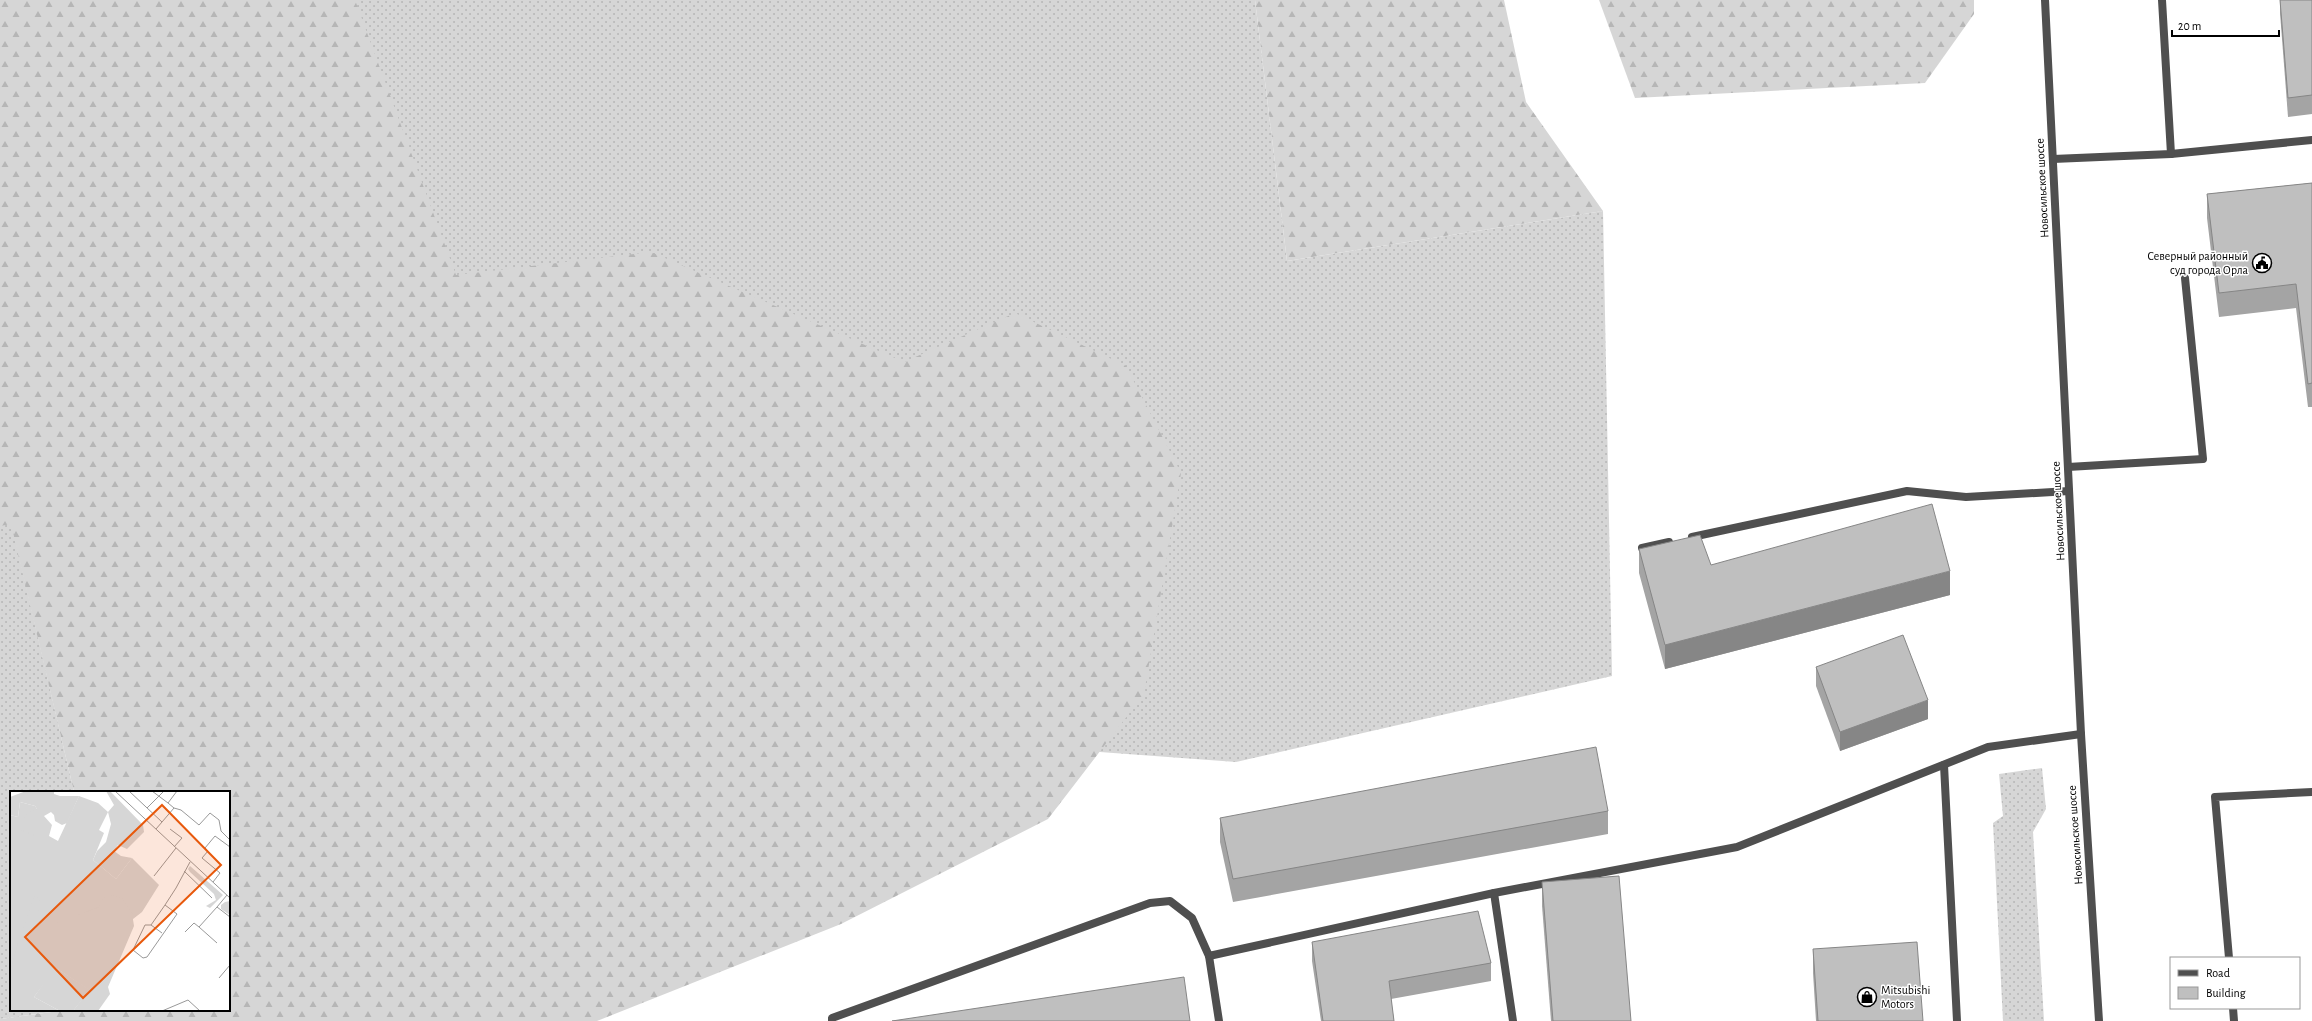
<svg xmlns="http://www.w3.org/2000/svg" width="2312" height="1021" viewBox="0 0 2312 1021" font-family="'Alegreya Sans',sans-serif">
<defs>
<pattern id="grass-dots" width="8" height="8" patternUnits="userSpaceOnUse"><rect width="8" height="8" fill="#d6d6d6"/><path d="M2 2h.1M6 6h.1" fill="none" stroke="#b6b6b6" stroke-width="1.8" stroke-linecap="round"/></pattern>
<pattern id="forest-firs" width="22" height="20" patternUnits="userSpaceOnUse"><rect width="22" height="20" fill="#d6d6d6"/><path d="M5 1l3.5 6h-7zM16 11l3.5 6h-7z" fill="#b6b6b6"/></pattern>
</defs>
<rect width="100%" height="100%" fill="#fff"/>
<g fill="url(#grass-dots)">
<polygon points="0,0 1255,0 1287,261 1603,211 1612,676 1236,762 1100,752 14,534 74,792 11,792 11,1010 66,1010 0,1019"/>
<polygon points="2042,768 2046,809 2033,832 2044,1021 2003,1021 1993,823 2003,816 1999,774"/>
</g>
<g fill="url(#forest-firs)">
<polygon points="0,0 355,0 456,275 651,252 904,362 1015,313 1126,366 1181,473 1144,694 1048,819 841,924 597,1021 0,1021 0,1019 66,1010 229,1010 229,792 74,792 11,524 0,526"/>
<polygon points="1255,0 1504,0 1526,102 1603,211 1287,261"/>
<polygon points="1599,0 1974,0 1974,14 1925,83 1635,98"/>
</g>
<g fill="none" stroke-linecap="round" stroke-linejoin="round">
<g stroke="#4f4f4f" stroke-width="8">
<polyline points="2171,154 2312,140"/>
<polyline points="2053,159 2171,154 2162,0"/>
<polyline points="2068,467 2203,459 2185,278"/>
<polyline points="1692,537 1907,491 1966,497 2069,491"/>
<polyline points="1642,548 1669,542"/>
<polyline points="1944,765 1957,1021"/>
<polyline points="1494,893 1513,1021"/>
<polyline points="1209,956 1219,1021"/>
<polyline points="2229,958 2215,797 2312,792"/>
<polyline points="2233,1008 2234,1021"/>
<polyline points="832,1021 832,1018 1150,903 1170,901 1192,918 1209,956 1494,893 1737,847 1988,747 2081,734"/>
</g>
<polyline stroke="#4f4f4f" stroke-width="8" points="2045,0 2081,734 2099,1021"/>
</g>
<g fill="#a4a4a4">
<polygon points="2280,0 2312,0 2312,114 2288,117 2280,13"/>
<polygon points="2312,183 2312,407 2308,407 2296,308 2219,317 2207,218 2207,194"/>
<polygon points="1639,549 1711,565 1950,595 1665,669 1639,573"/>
<polygon points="1816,667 1928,719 1840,751 1816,686"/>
<polygon points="1608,811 1608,834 1233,902 1220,842 1220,818"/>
<polygon points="1542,882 1631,1021 1551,1021 1542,906"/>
<polygon points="1312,942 1491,963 1491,981 1391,999 1394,1021 1321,1021 1312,961"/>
<polygon points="1813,949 1923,1021 1816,1021 1813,973"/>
</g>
<g fill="#868686">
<polygon points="1950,571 1950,595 1665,669 1665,645"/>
<polygon points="1928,700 1928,719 1840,751 1840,732"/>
</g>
<g fill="#bfbfbf" stroke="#868686">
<polygon points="2280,0 2312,0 2312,95 2288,98"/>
<polygon points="2312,183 2312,383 2308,384 2296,284 2219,293 2207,194"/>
<polygon points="1932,504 1950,571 1665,645 1639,549 1700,535 1711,565"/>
<polygon points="1903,635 1928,700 1840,732 1816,667"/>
<polygon points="1596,747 1608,811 1233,879 1220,818"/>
<polygon points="1619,876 1631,1021 1553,1021 1542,882"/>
<polygon points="1478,911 1491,963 1389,981 1394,1021 1323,1021 1312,942"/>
<polygon points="1917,942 1923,1021 1818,1021 1813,949"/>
<polygon points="1184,977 1190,1021 892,1021"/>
</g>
<defs>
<g id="civic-ring" transform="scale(1)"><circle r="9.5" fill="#fff" stroke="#000" stroke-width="1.5"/><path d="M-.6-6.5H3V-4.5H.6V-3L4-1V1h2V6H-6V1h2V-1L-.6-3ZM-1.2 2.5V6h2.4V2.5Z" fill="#000"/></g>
<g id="shop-ring" transform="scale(1)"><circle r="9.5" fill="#fff" stroke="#000" stroke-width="1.5"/><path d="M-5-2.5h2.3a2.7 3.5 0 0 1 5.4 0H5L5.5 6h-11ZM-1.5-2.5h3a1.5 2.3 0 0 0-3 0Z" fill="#000"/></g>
</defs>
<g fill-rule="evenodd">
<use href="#civic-ring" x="2262" y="263"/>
<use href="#shop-ring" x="1867" y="997"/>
</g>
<g text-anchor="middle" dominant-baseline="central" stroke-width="3" stroke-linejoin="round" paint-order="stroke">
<g font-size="12" fill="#000" stroke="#fff">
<text transform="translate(2042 188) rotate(-93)">Новосильское шоссе</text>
<text transform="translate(2058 511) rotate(-93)">Новосильское шоссе</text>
<text transform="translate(2075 835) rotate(-94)">Новосильское шоссе</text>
</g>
<g font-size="12" fill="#000" stroke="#fff" text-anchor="end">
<text x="2248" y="256">Северный районный<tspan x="2248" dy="14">суд города Орла</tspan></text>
<text x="1881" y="990" text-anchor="start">Mitsubishi<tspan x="1881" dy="14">Motors</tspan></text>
</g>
</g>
<g transform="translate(10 791)">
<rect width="220" height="220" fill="#fff"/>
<path d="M 69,5 L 88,12 L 98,21 L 89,39 L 94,42 L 83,69 L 106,88 L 122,67 L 149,94 L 132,121 L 123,128 L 46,177 L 80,199 L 63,220 L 50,220 L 24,206 L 43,179 L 0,207 L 0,24 L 8,26 L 10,11 L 25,15 L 27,18 L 26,45 L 39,45 L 48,50 ZM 180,75 L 213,104 L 200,117 L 196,115 L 206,109 L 204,103 L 180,81 L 178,78 ZM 220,110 L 220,124 L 211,118 L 211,114 L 215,111 Z" fill="#d6d6d6"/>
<path d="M 16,0 L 44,0 L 44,3 L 50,5 L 69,5 L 57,32 L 52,34 L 45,30 L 44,24 L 41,21 L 34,25 L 42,34 L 39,45 L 26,45 L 11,39 L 14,27 L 18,21 L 27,18 L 25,15 L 10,11 L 8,26 L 0,24 L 0,6 ZM 96,0 L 100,0 L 133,34 L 134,41 L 117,58 L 108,54 L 104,60 L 111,65 L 122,67 L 106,88 L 83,69 L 87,60 L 96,51 L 101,33 L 98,21 L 104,14 ZM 103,104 L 112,107 L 122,122 L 124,135 L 98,196 L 100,203 L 88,220 L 63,220 L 79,199 L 46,177 L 24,206 L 50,220 L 0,220 L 0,180 L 8,152 L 0,148 L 0,137 L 13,139 L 24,105 L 30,107 L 28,122 L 58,136 L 68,124 L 89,116 L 93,107 Z" fill="#d6d6d6"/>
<path fill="none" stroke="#999" stroke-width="1" d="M 105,0 L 220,107M 119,0 L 152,31 L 146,38M 142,0 L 158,12 L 167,0M 137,17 L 154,0M 164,17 L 171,19 L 189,34 L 200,22 L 209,29 L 211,40 L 220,49M 152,31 L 164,17 L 158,12M 160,38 L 172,47 L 164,56M 174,80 L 202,107M 144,85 L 166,57M 203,91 L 210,82 L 192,67 L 198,60 L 195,57 L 205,45 L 220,56M 217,104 L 207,116 L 220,126M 155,114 L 167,123 L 137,166 L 133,167 L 123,159 L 135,134 L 141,134 L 155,114 L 166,97 L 180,71M 207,116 L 189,136 L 207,152M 141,134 L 152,142M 175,141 L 184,132 L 189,136M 209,187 L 220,174M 152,220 L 178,209 L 190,220"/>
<path fill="#e8590c" fill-opacity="0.15" stroke="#e8590c" stroke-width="2" d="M 152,14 L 211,74 L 73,207 L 15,146 Z"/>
<rect width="220" height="220" fill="none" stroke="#000" stroke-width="2"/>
</g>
<rect x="2170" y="957" width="130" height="52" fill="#ffffff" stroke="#999999"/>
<rect x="2178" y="970" width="20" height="6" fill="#4f4f4f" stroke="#999999"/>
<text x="2206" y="977" font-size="12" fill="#000000">Road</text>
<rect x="2178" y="987" width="20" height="12" fill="#bfbfbf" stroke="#999999"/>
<text x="2206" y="997" font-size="12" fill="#000000">Building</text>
<path d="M2172 30v6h107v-6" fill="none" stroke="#000000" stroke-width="2"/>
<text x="2178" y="30" font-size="12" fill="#000000" stroke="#ffffff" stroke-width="3" paint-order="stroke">20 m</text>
</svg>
